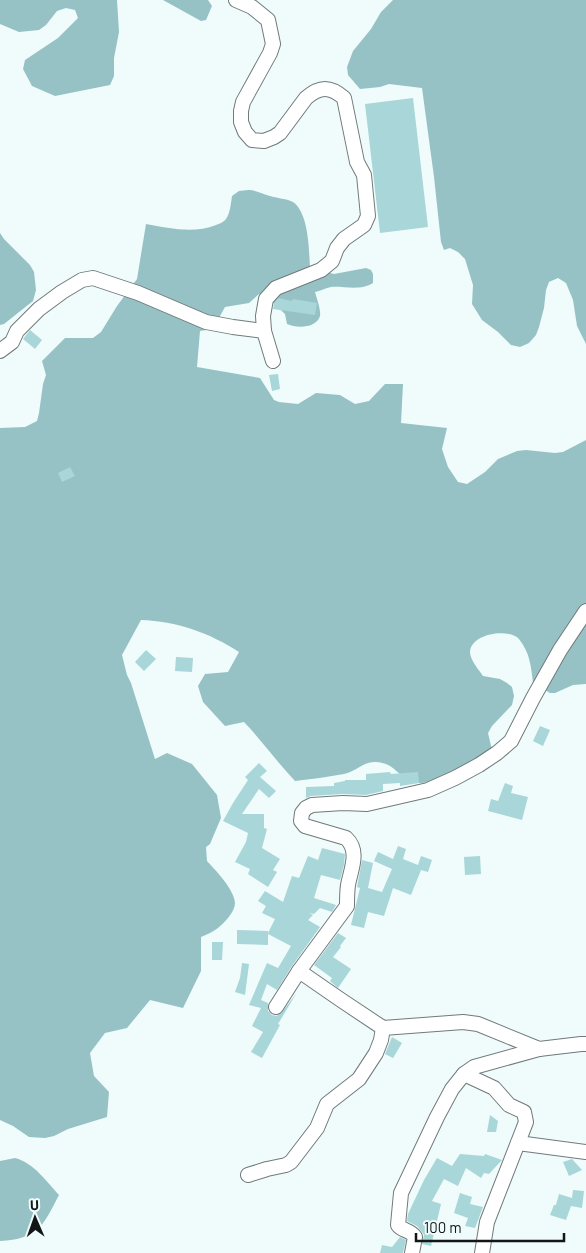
<svg xmlns="http://www.w3.org/2000/svg" width="586" height="1253" viewBox="0 0 586 1253" font-family="Barlow,sans-serif">
<rect width="100%" height="100%" fill="#f0fbfb"/>
<g fill="#96c2c5">
<polygon points="0,0 117,0 119,32 114,58 114,76 110,85 55,96 32,86 23,69 25,60 58,38 78,18 75,10 66,8 57,11 46,25 39,30 19,32 0,24"/>
<polygon points="163,0 208,0 212,6 206,20 201,21"/>
<polygon points="393,0 586,0 586,344 577,326 573,300 566,283 558,278 549,282 546,290 544,308 539,327 536,335 529,343 520,347 511,345 498,332 482,320 472,304 473,285 465,259 458,252 450,248 444,250 441,242 434,177 422,88 389,84 380,87 360,89 348,75 347,67 353,51 371,29 381,12"/>
<path d="M 248,190 C 257,190 262,194 270,196 C 276,198 288,199 293,202 C 309,213 309,251 310,268 L 334,274 L 366,268 L 371,270 L 373,274 L 373,283 C 361,291 344,286 331,287 C 326,288 320,291 315,292 C 317,299 321,310 320,316 C 316,329 296,328 287,324 L 285,314 L 264,294 L 259,294 L 249,303 L 225,307 L 220,316 L 218,328 L 200,331 L 197,367 L 260,378 L 274,400 L 279,402 L 298,404 L 316,393 L 340,395 L 355,404 L 369,401 L 385,384 L 403,384 L 401,423 L 447,428 L 442,449 L 448,467 L 458,482 L 467,484 L 485,472 L 498,459 L 517,451 L 526,450 L 555,453 L 563,452 L 586,440 L 586,684 L 573,685 L 555,693 L 550,693 L 533,683 C 531,666 530,653 519,639 C 509,628 471,633 470,652 C 470,660 479,670 483,676 L 500,679 L 507,683 L 512,687 L 514,696 L 512,705 L 492,726 L 488,733 L 492,750 C 476,760 430,789 412,782 C 397,776 395,763 376,762 C 364,761 355,772 344,774 C 328,777 311,779 295,781 C 277,762 262,741 244,722 L 225,726 L 203,702 L 198,686 L 205,674 L 228,672 L 239,652 C 210,633 176,621 141,620 L 122,655 L 127,675 L 131,683 L 155,759 L 167,753 L 192,764 L 217,795 L 221,818 L 210,844 L 206,847 L 207,861 C 216,871 234,889 235,903 C 235,912 224,923 218,928 C 213,932 206,935 201,937 L 201,971 L 183,1008 L 150,1000 L 127,1028 L 105,1033 L 90,1053 L 94,1076 L 109,1092 L 107,1117 L 68,1129 L 54,1136 L 45,1138 L 29,1137 L 13,1126 L 0,1120 L 0,428 L 25,427 L 37,421 L 39,413 L 43,384 L 46,375 L 42,361 L 65,338 L 93,338 L 101,332 L 117,306 L 137,279 L 146,224 C 169,228 193,234 216,225 C 219,224 224,222 226,219 C 230,214 231,203 232,196 L 239,191 Z"/>
<polygon points="0,233 4,239 30,265 34,272 36,290 33,301 4,324 0,325"/>
<path d="M 15,1158 C 34,1163 46,1181 59,1195 C 43,1226 38,1239 0,1241 L 0,1161 Z"/>
</g>
<g fill="#a9d6d8">
<polygon points="413,98 428,227 380,233 365,104"/>
<polygon points="278,298 292,301 293,299 317,303 315,315 273,309 274,303"/>
<polygon points="30,330 42,340 35,349 23,339"/>
<polygon points="278,374 280,389 272,391 269,375"/>
<polygon points="70,467 75,476 62,482 58,473"/>
<polygon points="146,650 156,659 144,671 135,662"/>
<polygon points="176,657 193,658 192,672 175,671"/>
<polygon points="540,726 550,730 543,746 533,741"/>
<polygon points="259,763 267,771 260,777 276,791 269,798 259,789 242,814 264,814 264,828 267,829 262,848 280,859 273,870 277,872 268,887 248,874 250,869 235,862 246,842 248,833 223,821 233,803 248,780 245,777"/>
<polygon points="390,772 391,774 418,772 419,783 400,786 400,783 383,784 383,791 366,795 342,794 311,796 306,798 306,787 334,786 334,783 345,781 345,780 366,780 366,774"/>
<polygon points="505,783 513,786 511,793 528,797 522,820 488,811 491,799 498,801"/>
<polygon points="398,846 406,849 403,859 418,865 421,856 432,860 428,872 421,870 411,895 393,888 384,916 368,912 364,928 351,925 360,888 357,887 362,860 373,863 368,888 382,892 392,869 374,861 378,852 393,859"/>
<polygon points="322,848 345,854 344,865 340,880 321,875 314,898 336,905 332,912 320,908 314,914 309,913 313,915 308,920 320,927 292,966 277,990 267,984 261,1000 268,1003 268,1011 272,1015 276,1016 280,1014 296,994 278,1024 280,1025 262,1058 251,1052 263,1032 252,1026 261,1008 249,1005 267,963 278,968 291,946 268,934 268,945 237,944 237,930 268,931 268,933 275,919 262,913 266,906 258,901 265,891 283,902 292,876 299,878 308,856 318,860"/>
<polygon points="480,856 481,874 465,875 464,857"/>
<polygon points="338,933 346,938 340,946 341,947 333,957 351,969 338,988 330,981 332,978 314,965"/>
<polygon points="212,942 223,942 222,960 212,960"/>
<polygon points="242,963 249,964 245,995 235,992 240,978"/>
<polygon points="392,1037 402,1043 393,1058 385,1054"/>
<polygon points="490,1115 498,1121 496,1132 487,1132"/>
<polygon points="460,1154 484,1156 485,1154 502,1160 489,1174 484,1173 481,1178 466,1168 458,1186 444,1179 432,1201 441,1204 431,1246 422,1244 424,1235 422,1232 417,1226 407,1221 408,1214 424,1180 437,1158 452,1166"/>
<polygon points="572,1159 582,1170 569,1176 563,1162"/>
<polygon points="573,1190 584,1191 582,1208 571,1206 566,1220 550,1215 554,1205 556,1205 559,1194 572,1198"/>
<polygon points="460,1193 472,1197 470,1204 483,1207 475,1228 465,1226 468,1218 454,1213"/>
<polygon points="400,1237 406,1240 403,1253 380,1253 382,1245 392,1247"/>
</g>
<g fill="none" stroke-linecap="round" stroke-linejoin="round">
<g stroke="#717a7b" stroke-width="16">
<g id="minor">
<path d="M 236,0 L 252,7 L 268,20 L 273,44 L 270,53 L 243,102 L 241,111 L 241,122 L 245,132 L 252,140 L 264,141 L 274,137 L 280,133 L 306,98 C 320,86 330,86 344,98 L 357,162 L 364,175 L 368,216 L 364,225 L 344,239 L 337,248 L 332,261 L 321,270 L 276,288 L 266,299 L 263,316 L 264,331 L 273,361"/>
<polyline points="0,351 12,342 17,331 39,309 62,292 82,280 93,278 138,293 206,322 233,327 264,331"/>
<path d="M 299,971 L 347,906 C 347,898 347,892 348,885 C 351,869 360,851 346,838 L 305,826 L 301,821 L 302,813 L 306,808 L 312,805 L 343,803 L 367,804 L 428,790 L 455,778 L 479,765 L 497,753 L 511,741 L 533,698 L 560,650 L 586,611"/>
<polyline points="276,1007 299,971 341,1000 383,1028 463,1022 478,1024 539,1049 581,1044 586,1044"/>
<polyline points="464,1074 494,1088 509,1105 524,1112 526,1122 487,1222 482,1253"/>
<polyline points="518,1143 586,1152"/>
<polyline points="248,1175 267,1169 286,1165 291,1162 317,1128 327,1104 359,1079 376,1053 381,1040 383,1028"/>
<path d="M 412,1253 L 415,1237 C 411,1230 402,1231 398,1225 L 401,1193 L 437,1117 L 452,1089 L 464,1074 L 474,1067 L 539,1049"/>
</g>
</g>
<use href="#minor" stroke="#fff" stroke-width="14"/>
</g>
<g transform="translate(35 1218) rotate(358)" stroke="#f0fbfb" stroke-width="4" paint-order="stroke">
<path d="M0-4L9 19L0 12L-9 19Z" fill="#121616"/>
<text y="-8" font-size="14" font-weight="bold" text-anchor="middle" fill="#121616">U</text>
</g>
<path d="M416 1233v8h148v-8" fill="none" stroke="#121616" stroke-width="2.5"/>
<text x="424" y="1233" font-size="15" fill="#121616" stroke="#f0fbfb" stroke-width="4" paint-order="stroke">100 m</text>
</svg>
